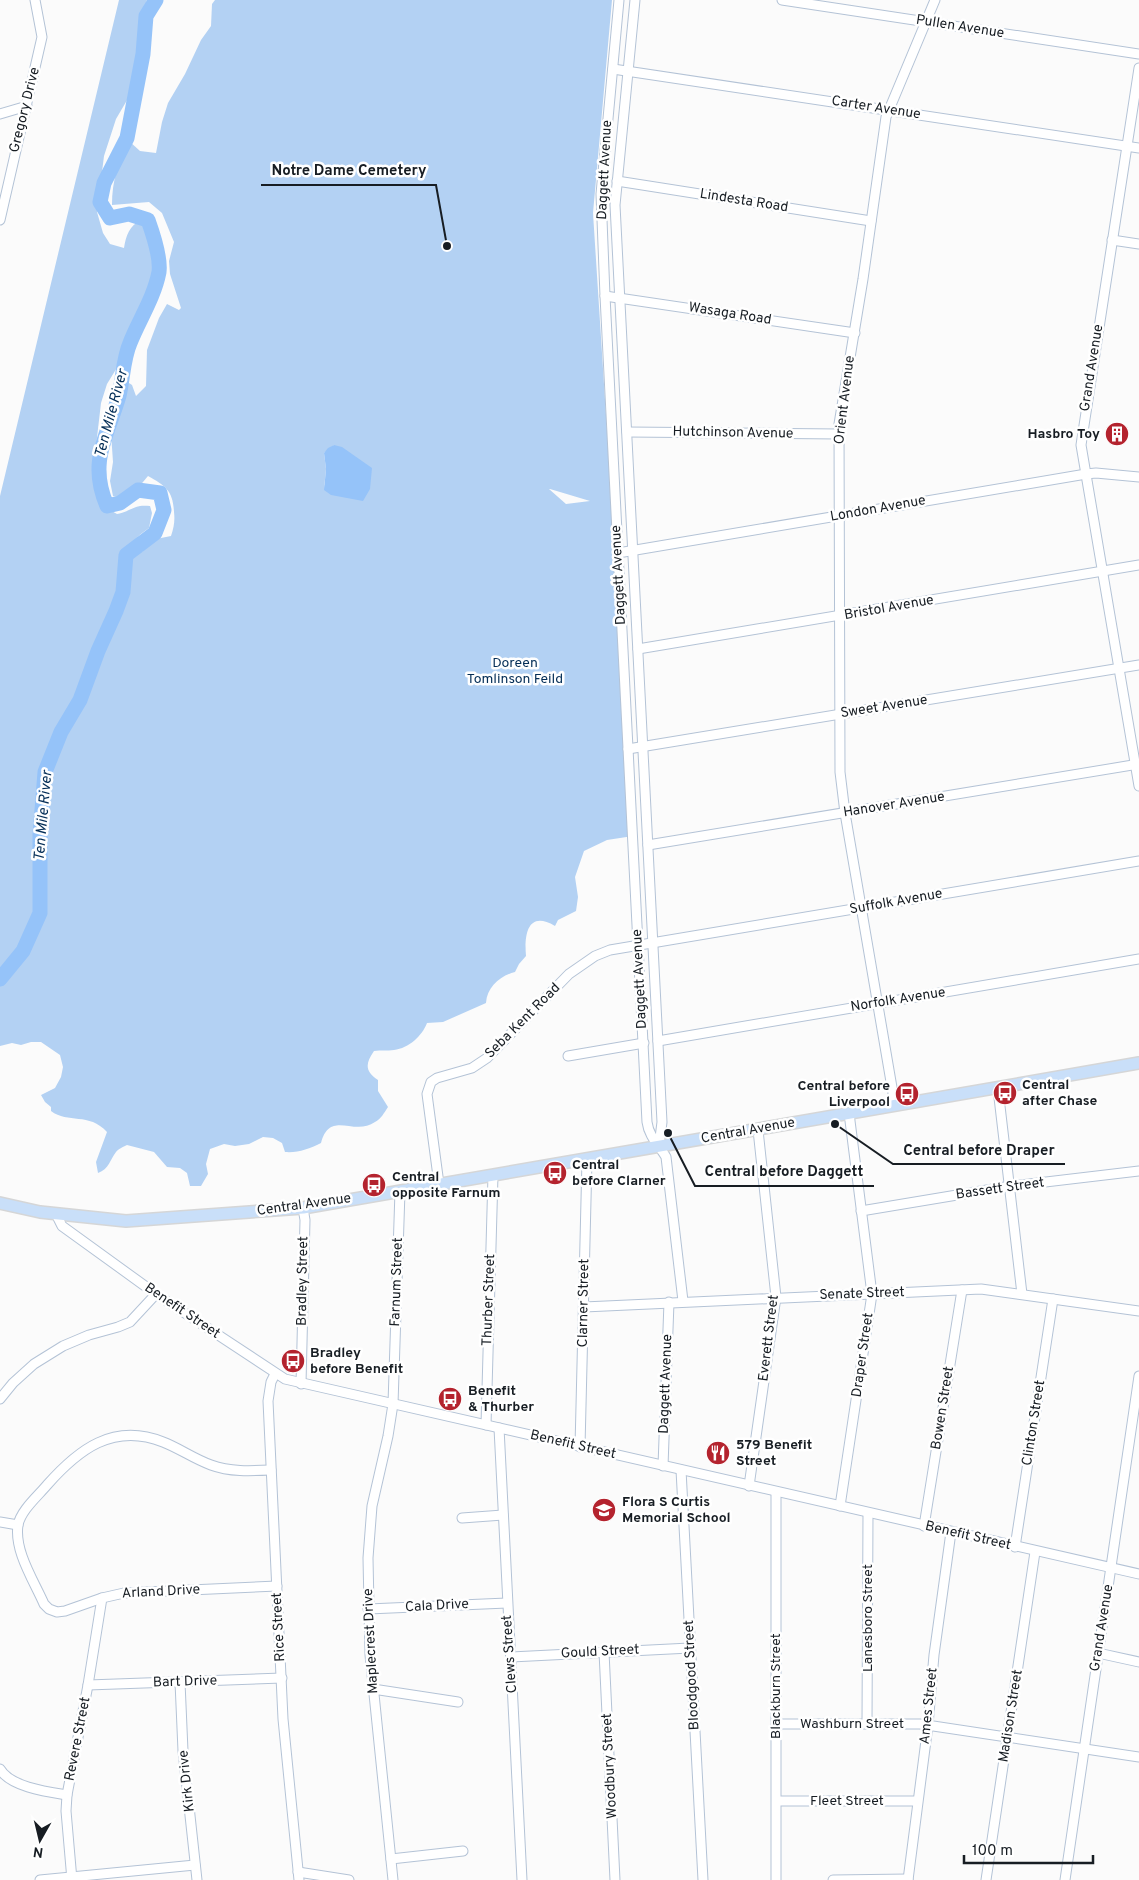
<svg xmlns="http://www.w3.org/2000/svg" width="1139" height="1880" viewBox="0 0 1139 1880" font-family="Overpass,sans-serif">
<rect width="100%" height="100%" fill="#fbfbfb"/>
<path fill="#b3d1f3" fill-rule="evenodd" d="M 119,0 L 147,0 L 139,29 L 133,90 L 116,119 L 104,156 L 97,212 L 103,233 L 110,244 L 124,248 C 126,236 129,225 142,220 L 152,230 L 156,248 L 155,267 L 131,336 L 118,366 L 107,384 L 101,403 L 96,446 L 101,459 L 98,496 L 103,506 L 117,514 C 132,511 134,504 150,506 L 152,513 L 149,528 C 140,535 130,540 132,552 L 142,552 L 156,539 L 171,536 C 174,527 175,521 174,512 C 173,491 166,486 148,476 L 128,500 L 113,496 L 110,481 L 113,462 L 111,433 L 119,390 L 129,383 L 132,385 L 136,396 L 146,386 L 147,350 L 159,318 L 167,304 L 179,310 L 181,308 L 170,274 L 169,261 L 174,242 L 162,213 L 149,202 L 112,205 C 112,181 118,162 129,141 L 140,151 L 156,153 L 162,122 L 168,103 L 185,74 L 201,40 L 211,26 L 212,4 L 215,0 L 612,0 L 593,213 L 633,836 L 607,840 L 584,851 L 575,877 L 578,897 L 576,911 L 558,920 L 555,926 C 528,910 524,934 526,956 L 519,964 L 515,972 C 500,976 487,987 486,1003 L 443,1022 L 427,1023 C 422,1036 409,1048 394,1050 C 387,1051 381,1050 374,1051 C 365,1064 365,1071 378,1080 L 378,1091 L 388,1107 C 384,1113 381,1119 375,1122 C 354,1137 330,1109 321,1143 C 309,1149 298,1153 285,1152 L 282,1143 L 273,1138 L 263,1137 L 249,1144 L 235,1146 L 224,1144 L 210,1149 L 206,1164 L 208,1174 L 201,1186 L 190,1186 L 187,1173 L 180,1168 L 167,1167 L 154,1152 L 127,1145 C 123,1147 118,1149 116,1152 C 110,1160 109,1169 98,1173 L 96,1162 L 107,1132 C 89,1112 68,1124 51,1111 L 51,1107 L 45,1102 L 41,1095 L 55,1088 L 61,1077 L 63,1067 L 60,1055 L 41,1042 L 31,1042 L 21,1045 L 12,1043 L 0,1046 L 0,496 ZM 334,445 L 324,489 L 326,469 L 324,453 ZM 549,489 L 550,489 L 590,501 L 566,504 Z"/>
<polygon fill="#95c3f9" points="334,445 342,447 372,468 370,489 363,501 331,495 324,490 326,469 324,453 328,448"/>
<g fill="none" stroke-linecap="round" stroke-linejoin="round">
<path stroke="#95c3f9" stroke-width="15" d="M 0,979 L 23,951 L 40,913 L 40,835 L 45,772 L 61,732 L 80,700 L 98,651 L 116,611 L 123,592 L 126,555 L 155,533 L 164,510 L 160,493 L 138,490 L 120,503 L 107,506 C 88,462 107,437 119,396 C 123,379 123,359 130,343 C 139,320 154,298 159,272 C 161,257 153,234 148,220 L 129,214 L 110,218 L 100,202 L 104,183 L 127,138 L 143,54 L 146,16 L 156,0"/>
<g stroke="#b4c3d6" stroke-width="11">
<g id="minor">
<path d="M 619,0 L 601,194 L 605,296 L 647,1122 C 649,1137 659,1145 666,1157 L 683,1301"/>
<polyline points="635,0 615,205 662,1122 659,1146"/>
<polyline points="782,0 1139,54"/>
<polyline points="1139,68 1081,445 1139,786"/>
<polyline points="613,69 1139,148"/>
<polyline points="0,114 27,106"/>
<polyline points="617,181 871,221"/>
<polyline points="0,220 42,37 35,0"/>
<polyline points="1112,240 1139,244"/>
<polyline points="605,296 855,333"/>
<polyline points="627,432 839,434"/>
<polyline points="618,553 1086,474 1096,473 1139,477"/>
<polyline points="638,649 1139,565"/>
<polyline points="628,749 1139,665"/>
<polyline points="648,845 1139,764"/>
<polyline points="658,1041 1139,959"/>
<polyline points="568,1056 644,1043"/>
<polyline points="998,1089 1022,1294"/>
<polyline points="895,1105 845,813 840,772 839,424 863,279 886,117 935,0"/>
<polyline points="439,1184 427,1094 431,1082 437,1078 472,1068 487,1058 569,974 595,956 610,950 1139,861"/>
<polyline points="861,1211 1011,1186 1139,1171"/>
<polyline points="56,1214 62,1226 156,1294 285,1379 1139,1574"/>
<polyline points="584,1307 981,1289 1139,1311"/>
<polyline points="275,1374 271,1382 268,1401 283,1719 299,1880"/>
<polyline points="301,1384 305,1220 303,1208"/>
<polyline points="0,1399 13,1383 34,1364 63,1346 89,1335 118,1327 130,1322 156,1294"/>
<polyline points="486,1425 493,1175"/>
<polyline points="499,1428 522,1880"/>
<polyline points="580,1447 587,1159"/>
<polyline points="663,1466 669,1302"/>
<path d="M 271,1470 C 250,1471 230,1472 211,1465 C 194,1459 179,1448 163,1442 C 113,1422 78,1450 47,1485 C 38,1496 21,1510 18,1525 C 14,1551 34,1581 44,1604 L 49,1609 L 57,1612 L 65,1611 L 102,1598 L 124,1593 L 277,1586"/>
<polyline points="681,1470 703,1880"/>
<polyline points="749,1486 776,1297 758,1130"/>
<polyline points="776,1493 776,1880"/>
<polyline points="840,1506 872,1294 849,1113"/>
<polyline points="462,1518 503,1515"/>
<polyline points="0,1522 18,1525"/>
<polyline points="924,1526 962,1290"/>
<polyline points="1015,1547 1053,1299"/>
<polyline points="368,1609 507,1603"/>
<polyline points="604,1652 615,1880"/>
<polyline points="1098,1653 1139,1662"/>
<polyline points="511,1657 690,1648"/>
<polyline points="180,1682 183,1751 197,1880"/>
<polyline points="88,1685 282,1678"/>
<polyline points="373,1689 458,1702"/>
<polyline points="867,1723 868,1513"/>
<polyline points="777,1724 920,1724 1139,1757"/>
<path d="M 0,1769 C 10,1787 48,1792 67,1795"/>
<polyline points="777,1801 917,1801"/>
<polyline points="391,1859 463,1851"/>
<polyline points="298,1872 349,1880"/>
<polyline points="40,1880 195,1865"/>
<polyline points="72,1880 66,1811 67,1795 88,1685 102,1598"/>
<polyline points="393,1880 370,1655 368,1558 372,1506 388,1436 393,1404 400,1191"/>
<polyline points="833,1880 908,1879"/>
<polyline points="908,1880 928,1725 934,1655 951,1532"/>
<polyline points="986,1880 1035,1552"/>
<polyline points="1065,1880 1139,1376"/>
</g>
</g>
<g stroke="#d5d6d7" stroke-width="14">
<polyline id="major" points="0,1203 40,1212 126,1221 303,1208 1139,1063"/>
</g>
<use href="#minor" stroke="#fff" stroke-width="9"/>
<use href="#major" stroke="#c9dff9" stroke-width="11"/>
</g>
<defs>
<g id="building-disc" transform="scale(1.25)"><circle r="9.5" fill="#b4232e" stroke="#fff"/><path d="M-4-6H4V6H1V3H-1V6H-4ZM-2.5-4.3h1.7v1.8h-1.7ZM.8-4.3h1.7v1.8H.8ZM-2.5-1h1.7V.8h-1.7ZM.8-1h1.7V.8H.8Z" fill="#fff"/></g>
<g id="bus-disc" transform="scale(1.25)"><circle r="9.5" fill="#b4232e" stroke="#fff"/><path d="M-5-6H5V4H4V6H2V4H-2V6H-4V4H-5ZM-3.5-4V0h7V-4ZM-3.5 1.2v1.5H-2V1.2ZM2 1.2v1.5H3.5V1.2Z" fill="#fff"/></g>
<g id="restaurant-disc" transform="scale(1.25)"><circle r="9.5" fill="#b4232e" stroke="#fff"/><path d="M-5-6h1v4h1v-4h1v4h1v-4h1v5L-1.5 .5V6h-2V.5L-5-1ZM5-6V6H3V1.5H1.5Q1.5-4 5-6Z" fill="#fff"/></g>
<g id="school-disc" transform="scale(1.25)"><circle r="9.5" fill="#b4232e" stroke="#fff"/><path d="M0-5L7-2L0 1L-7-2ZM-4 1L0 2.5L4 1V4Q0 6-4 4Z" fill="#fff"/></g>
</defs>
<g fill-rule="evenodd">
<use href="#building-disc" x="1117" y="434"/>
<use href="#bus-disc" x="1005" y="1093"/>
<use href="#bus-disc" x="907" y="1094"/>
<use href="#bus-disc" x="555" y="1173"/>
<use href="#bus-disc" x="374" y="1185"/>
<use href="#bus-disc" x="293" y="1361"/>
<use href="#bus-disc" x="450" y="1399"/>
<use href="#restaurant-disc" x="718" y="1453"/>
<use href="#school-disc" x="604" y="1510"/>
</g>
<g text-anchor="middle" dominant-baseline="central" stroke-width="5" stroke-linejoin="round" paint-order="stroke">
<g font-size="14" fill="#171d23" stroke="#fff">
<text transform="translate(960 27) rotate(9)">Pullen Avenue</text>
<text transform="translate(876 108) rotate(9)">Carter Avenue</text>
<text transform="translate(25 110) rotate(-76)">Gregory Drive</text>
<text transform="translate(605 170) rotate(-87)">Daggett Avenue</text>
<text transform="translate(744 201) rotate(9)">Lindesta Road</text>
<text transform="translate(730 314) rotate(9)">Wasaga Road</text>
<text transform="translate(1092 368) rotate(-81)">Grand Avenue</text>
<text transform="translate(845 400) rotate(-83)">Orient Avenue</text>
<text transform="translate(733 433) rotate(1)">Hutchinson Avenue</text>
<text transform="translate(878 509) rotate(-10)">London Avenue</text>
<text transform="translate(619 575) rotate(-93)">Daggett Avenue</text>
<text transform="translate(889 608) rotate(-10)">Bristol Avenue</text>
<text transform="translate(884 707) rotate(-9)">Sweet Avenue</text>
<text transform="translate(894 805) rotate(-9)">Hanover Avenue</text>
<text transform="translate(896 902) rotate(-10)">Suffolk Avenue</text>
<text transform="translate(640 979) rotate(-93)">Daggett Avenue</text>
<text transform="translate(898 1000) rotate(-9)">Norfolk Avenue</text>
<text transform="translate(523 1021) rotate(-45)">Seba Kent Road</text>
<text transform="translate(748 1131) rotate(-10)">Central Avenue</text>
<text transform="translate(1000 1189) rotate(-8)">Bassett Street</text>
<text transform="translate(304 1205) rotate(-8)">Central Avenue</text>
<text transform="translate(303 1281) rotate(-89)">Bradley Street</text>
<text transform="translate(397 1282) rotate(-88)">Farnum Street</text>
<text transform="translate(862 1294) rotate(-2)">Senate Street</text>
<text transform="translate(489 1300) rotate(-88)">Thurber Street</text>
<text transform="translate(584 1303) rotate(-89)">Clarner Street</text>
<text transform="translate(182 1311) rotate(34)">Benefit Street</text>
<text transform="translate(769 1338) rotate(-83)">Everett Street</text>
<text transform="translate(863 1355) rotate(-82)">Draper Street</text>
<text transform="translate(666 1384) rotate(-88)">Daggett Avenue</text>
<text transform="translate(943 1408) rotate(-81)">Bowen Street</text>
<text transform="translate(1034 1423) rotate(-81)">Clinton Street</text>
<text transform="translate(573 1445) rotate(13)">Benefit Street</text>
<text transform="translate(968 1536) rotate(13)">Benefit Street</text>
<text transform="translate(161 1592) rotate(-3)">Arland Drive</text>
<text transform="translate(437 1606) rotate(-3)">Cala Drive</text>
<text transform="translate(868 1618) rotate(-90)">Lanesboro Street</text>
<text transform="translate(279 1627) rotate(-93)">Rice Street</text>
<text transform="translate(1102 1628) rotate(-81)">Grand Avenue</text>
<text transform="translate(371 1641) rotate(-93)">Maplecrest Drive</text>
<text transform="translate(600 1652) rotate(-3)">Gould Street</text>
<text transform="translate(510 1654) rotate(-94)">Clews Street</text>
<text transform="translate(692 1675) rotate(-93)">Bloodgood Street</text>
<text transform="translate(185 1682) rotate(-2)">Bart Drive</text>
<text transform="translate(776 1686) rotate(-90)">Blackburn Street</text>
<text transform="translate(929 1706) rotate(-84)">Ames Street</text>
<text transform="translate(1011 1716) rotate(-81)">Madison Street</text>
<text x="852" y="1724">Washburn Street</text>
<text transform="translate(78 1739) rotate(-79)">Revere Street</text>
<text transform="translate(610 1766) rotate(-93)">Woodbury Street</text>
<text transform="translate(187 1781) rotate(-96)">Kirk Drive</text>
<text x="847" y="1801">Fleet Street</text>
</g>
<g font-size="14" font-weight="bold" fill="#171d23" stroke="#fff" text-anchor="start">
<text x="1100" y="434" text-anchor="end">Hasbro Toy</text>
<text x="1022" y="1085">Central<tspan x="1022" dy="16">after Chase</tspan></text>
<text x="890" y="1086" text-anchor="end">Central before<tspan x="890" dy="16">Liverpool</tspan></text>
<text x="572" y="1165">Central<tspan x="572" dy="16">before Clarner</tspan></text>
<text x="392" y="1177">Central<tspan x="392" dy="16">opposite Farnum</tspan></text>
<text x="310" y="1353">Bradley<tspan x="310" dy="16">before Benefit</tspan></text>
<text x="468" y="1391">Benefit<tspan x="468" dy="16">&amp; Thurber</tspan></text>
<text x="736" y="1445">579 Benefit<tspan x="736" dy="16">Street</tspan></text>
<text x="622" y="1502">Flora S Curtis<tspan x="622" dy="16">Memorial School</tspan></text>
</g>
<g font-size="14" fill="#032d56" stroke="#fff">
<text x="515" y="663">Doreen<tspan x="515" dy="16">Tomlinson Feild</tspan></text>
</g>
<g font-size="15" font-style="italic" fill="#042e57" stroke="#fff">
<text transform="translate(112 414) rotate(-75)">Ten Mile River</text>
<text transform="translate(44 816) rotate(-85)">Ten Mile River</text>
</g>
</g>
<path fill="none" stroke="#171d23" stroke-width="2" d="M447 246L436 185H261M835 1124L893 1164H1065M668 1133L695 1186H874"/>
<g fill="#171d23" stroke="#fff" stroke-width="2">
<circle cx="447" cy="246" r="5"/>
<circle cx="835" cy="1124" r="5"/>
<circle cx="668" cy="1133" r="5"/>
</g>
<g font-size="15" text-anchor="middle" font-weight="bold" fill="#171d23" stroke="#fff" stroke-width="5" stroke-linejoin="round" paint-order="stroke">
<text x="349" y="175">Notre Dame Cemetery</text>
<text x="979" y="1155">Central before Draper</text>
<text x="784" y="1176">Central before Daggett</text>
</g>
<g transform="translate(40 1840) rotate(188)" stroke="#ffffff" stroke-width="4" paint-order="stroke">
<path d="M0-4L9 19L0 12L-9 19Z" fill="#171d23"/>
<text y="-8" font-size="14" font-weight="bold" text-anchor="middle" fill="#171d23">N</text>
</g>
<path d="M964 1855v8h129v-8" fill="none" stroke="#171d23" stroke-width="2.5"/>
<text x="972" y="1855" font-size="15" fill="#171d23" stroke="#ffffff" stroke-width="4" paint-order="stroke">100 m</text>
</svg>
